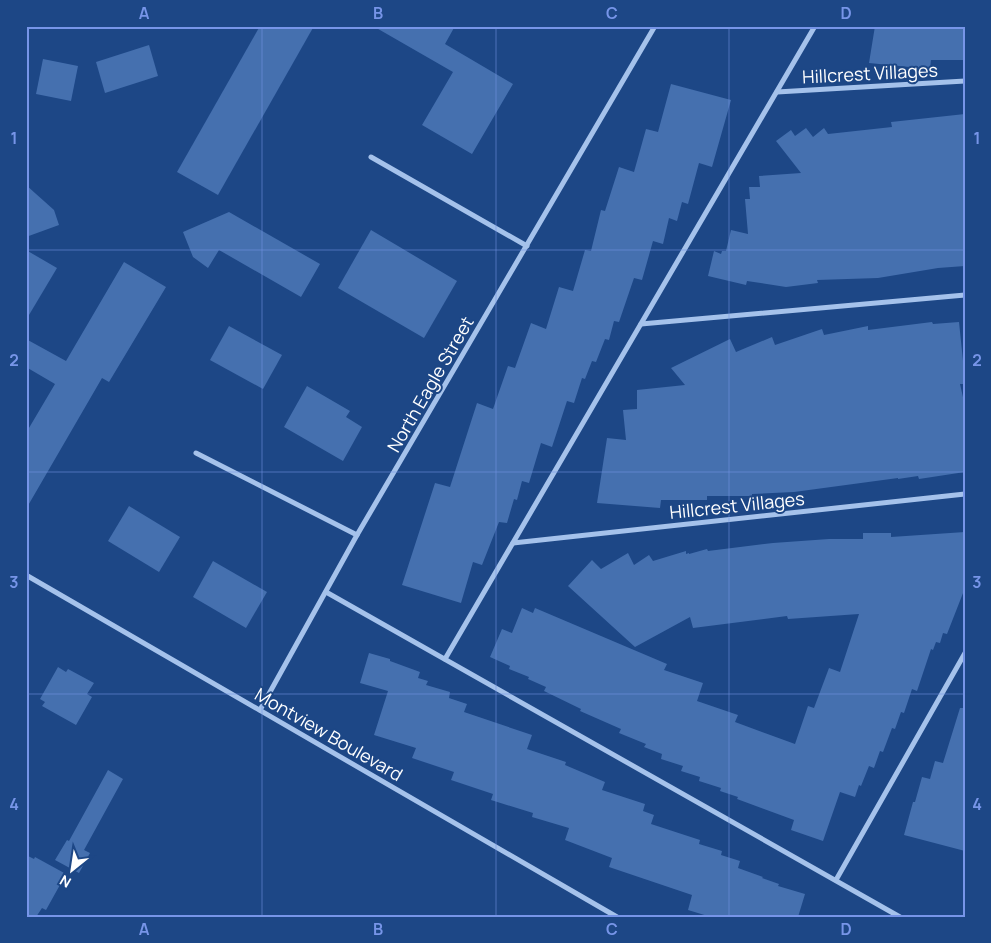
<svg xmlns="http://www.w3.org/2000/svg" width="991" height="943" viewBox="0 0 991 943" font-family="Manrope,sans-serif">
<rect width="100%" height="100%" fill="#1d4786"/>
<g fill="#4570af">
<polygon points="260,26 314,26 218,195 177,172"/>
<polygon points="373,26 455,26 445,44 513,84 472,154 422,125 453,72"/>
<polygon points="875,26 965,26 965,60 931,60 930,69 869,63"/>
<polygon points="149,45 158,76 105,93 96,62"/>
<polygon points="43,59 78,66 71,101 36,94"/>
<polygon points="671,84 731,100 712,167 699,163 688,204 682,202 677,221 669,218 663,244 653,241 642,280 634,278 619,322 614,321 609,340 605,339 596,362 592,361 585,379 582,378 574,403 567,401 552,447 541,443 529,483 522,481 517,500 514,499 507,523 499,522 482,565 473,562 461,603 402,585 435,483 450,487 477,403 493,409 508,366 515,368 531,323 546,329 559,287 573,291 585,250 591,251 601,210 605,211 619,167 634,172 646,129 658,132"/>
<polygon points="965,114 965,266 938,268 878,278 817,280 818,283 786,287 747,281 746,285 708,276 714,251 721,254 722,251 726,251 731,230 748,234 745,199 750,199 749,187 760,187 759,176 801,173 776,141 791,130 795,136 806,128 813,137 824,128 828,134 892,127 891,122"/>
<polygon points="26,185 54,210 59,225 26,237"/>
<polygon points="229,212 320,264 301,297 219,250 208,268 193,257 183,232"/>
<polygon points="371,230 457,281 424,338 338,288"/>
<polygon points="26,250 57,268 26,320"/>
<polygon points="124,262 166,287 109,382 102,378 26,509 26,433 55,384 26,367 26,339 66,361"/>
<polygon points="932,322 933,324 959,322 965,380 965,384 960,384 965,406 965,472 919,479 918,476 898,479 898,478 794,492 752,494 752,496 707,496 707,500 661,500 660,508 597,503 607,438 626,440 623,410 637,409 637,390 685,385 671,368 730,339 736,352 772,337 775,345 822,329 824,335 868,326 868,330"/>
<polygon points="229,326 282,355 263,389 210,360"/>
<polygon points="307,386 350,411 346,417 362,427 343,461 284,427"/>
<polygon points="129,506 180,537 159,572 108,541"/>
<polygon points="965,532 965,588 947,634 943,633 940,643 936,642 933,650 931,649 917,691 912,689 904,713 901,712 895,729 892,728 883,752 880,751 874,768 869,766 861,786 859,785 855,797 840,792 823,841 791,830 794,820 737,799 738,797 720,791 721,788 699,781 700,777 681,771 683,766 661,759 662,754 644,747 646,744 619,733 621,729 580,711 581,709 544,691 546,687 528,679 529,677 509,669 510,666 490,657 502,629 512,633 522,608 533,613 535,608 667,664 664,670 703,683 697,701 738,715 735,722 795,744 808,706 814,708 829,668 840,672 859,614 788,619 787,616 693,628 690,617 635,647 568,586 592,560 601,569 628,553 634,565 649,555 653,561 686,551 686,554 689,553 689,554 707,549 708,551 773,543 829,539 863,539 863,533 891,533 891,537"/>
<polygon points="213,561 267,592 246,628 193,597"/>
<polygon points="369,653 390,659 390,661 420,672 418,678 428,681 426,685 450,692 449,698 467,704 464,712 532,735 527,749 566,762 565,765 605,782 602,790 645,804 643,811 654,815 651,824 700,840 699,844 722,851 721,855 740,861 738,868 763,877 762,878 779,884 778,886 805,894 798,917 711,917 688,910 692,895 609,867 612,858 565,840 569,828 532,817 533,813 491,800 493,794 451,780 454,772 412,758 416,748 374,735 388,691 360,683"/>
<polygon points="58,667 66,672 68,669 94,683 87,694 92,697 76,725 42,706 45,702 40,699"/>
<polygon points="960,708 965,708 965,851 904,835 913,802 915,802 922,777 930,779 935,761 943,763"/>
<polygon points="108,770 123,779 84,850 90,853 79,873 55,860 67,840 69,841"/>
<polygon points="26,855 34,859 35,857 66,874 46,910 42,908 36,917 26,917"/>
</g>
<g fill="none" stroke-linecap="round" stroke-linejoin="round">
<g stroke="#a5c2eb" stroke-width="5">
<polyline points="777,92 965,81"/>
<polyline points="371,157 527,246"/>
<polyline points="641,324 965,295"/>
<polyline points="196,453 357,535"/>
<polyline points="513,543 965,494"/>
<polyline points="26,575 617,917"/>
<polyline points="326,592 900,917"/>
<polyline points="445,659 815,26"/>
<polyline points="260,710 357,535 655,26"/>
<polyline points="836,880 965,653"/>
</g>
</g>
<path fill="none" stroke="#7795e8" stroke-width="1" stroke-opacity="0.55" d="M 262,26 L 262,917M 496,26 L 496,917M 729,26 L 729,917M 26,250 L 965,250M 26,472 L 965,472M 26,694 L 965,694"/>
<g text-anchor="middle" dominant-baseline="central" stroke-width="4" stroke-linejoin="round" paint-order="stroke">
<g font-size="18" fill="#fff" stroke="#1d4786">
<text transform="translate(870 73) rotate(-3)">Hillcrest Villages</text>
<text transform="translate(430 384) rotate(-60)">North Eagle Street</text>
<text transform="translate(737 505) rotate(-6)">Hillcrest Villages</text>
<text transform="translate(329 734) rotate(30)">Montview Boulevard</text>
</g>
</g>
<rect width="991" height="943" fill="none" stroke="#1d4786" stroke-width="55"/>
<g transform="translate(72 870) rotate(210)" stroke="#1d4786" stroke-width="4" paint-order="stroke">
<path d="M0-4L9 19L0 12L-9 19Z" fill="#ffffff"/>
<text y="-8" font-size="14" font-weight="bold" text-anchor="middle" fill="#ffffff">N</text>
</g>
<rect x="28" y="28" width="936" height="888" fill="none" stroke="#7795e8" stroke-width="2"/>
<g font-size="16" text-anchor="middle" font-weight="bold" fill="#7795e8">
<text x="144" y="19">A</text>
<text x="378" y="19">B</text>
<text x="612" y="19">C</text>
<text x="846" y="19">D</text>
<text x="14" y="144">1</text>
<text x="977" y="144">1</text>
<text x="14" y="366">2</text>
<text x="977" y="366">2</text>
<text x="14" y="588">3</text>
<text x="977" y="588">3</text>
<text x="14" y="810">4</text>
<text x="977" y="810">4</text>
<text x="144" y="935">A</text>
<text x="378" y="935">B</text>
<text x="612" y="935">C</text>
<text x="846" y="935">D</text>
</g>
</svg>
